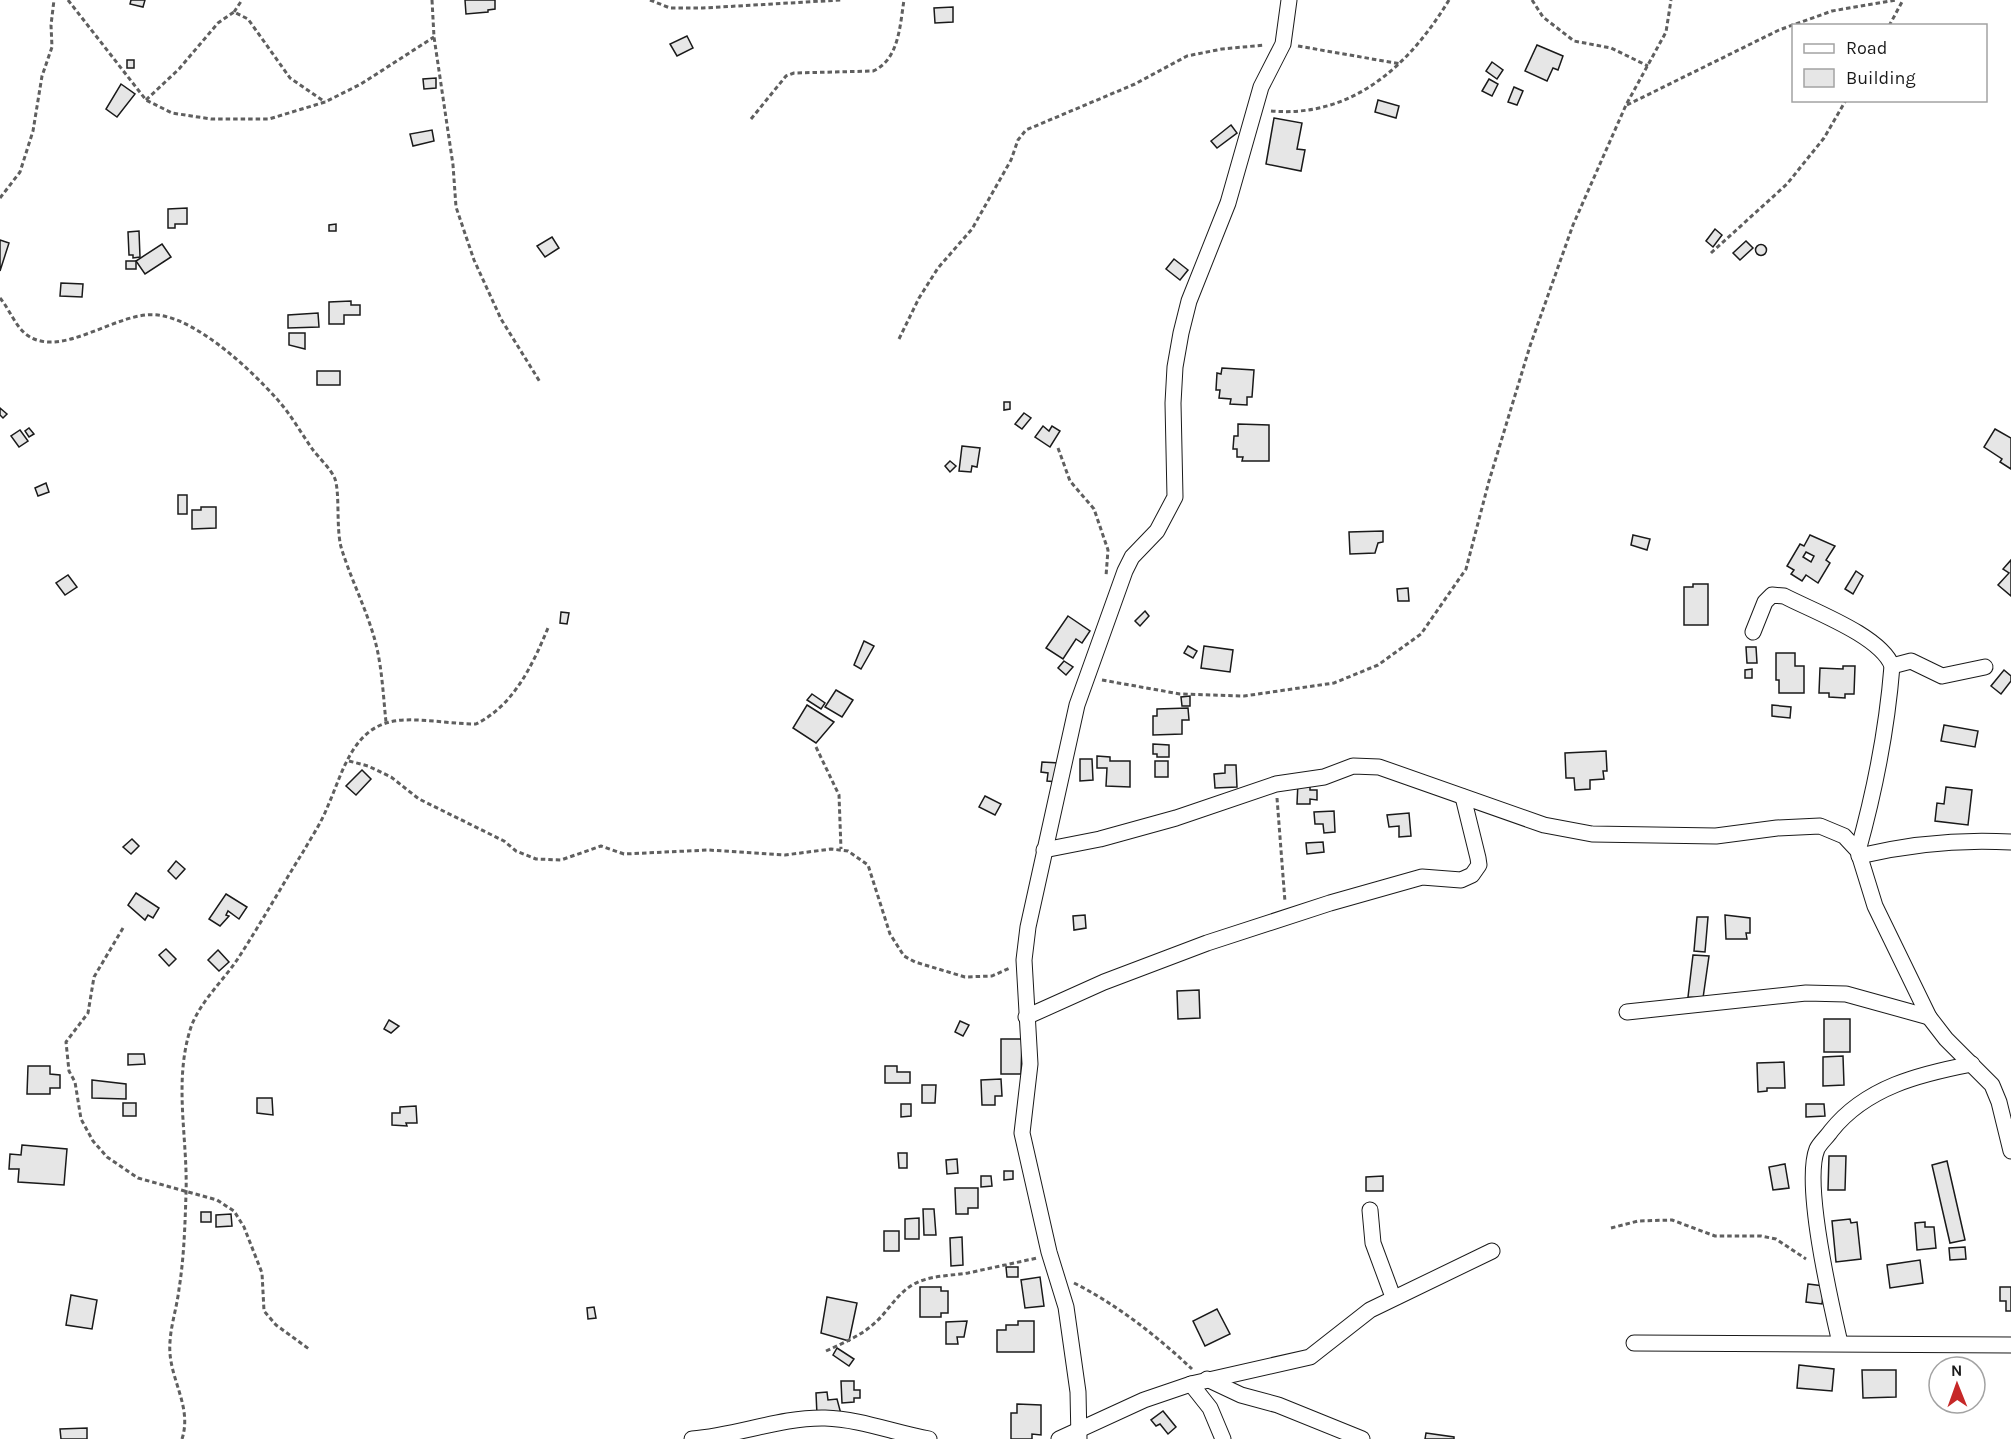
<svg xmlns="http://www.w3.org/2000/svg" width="2011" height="1439" viewBox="0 0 2011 1439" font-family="Karla,sans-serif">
<rect width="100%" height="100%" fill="#fff"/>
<g fill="#e6e6e6" stroke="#1a1a1a" stroke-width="1.5" fill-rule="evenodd">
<polygon points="131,0 145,0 143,7 130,4"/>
<polygon points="465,0 495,0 495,9 488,10 488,12 466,14"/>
<polygon points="953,7 953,22 935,23 934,8"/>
<polygon points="687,36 693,48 677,56 670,44"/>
<polygon points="1537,45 1563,56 1558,70 1553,68 1547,81 1525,71"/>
<rect x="127" y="60" width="7" height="8"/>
<polygon points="1492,62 1503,70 1497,79 1486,71"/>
<polygon points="436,78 436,88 424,89 423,79"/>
<polygon points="1489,79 1498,84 1492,96 1482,91"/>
<polygon points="121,84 135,94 117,117 106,109"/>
<polygon points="1514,87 1523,91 1517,105 1508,102"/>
<polygon points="1378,100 1399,106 1396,118 1375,112"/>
<polygon points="1274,118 1302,123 1297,149 1305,150 1301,171 1266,164"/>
<polygon points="1231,125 1237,133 1217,148 1211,141"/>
<polygon points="432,130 434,141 413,146 410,134"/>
<polygon points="187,208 187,224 175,224 175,228 168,228 168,209"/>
<polygon points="336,224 336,231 329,231 329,225"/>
<polygon points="1715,229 1722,235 1713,247 1706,241"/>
<polygon points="139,231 140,257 133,258 133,255 129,255 128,232"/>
<polygon points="552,237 559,248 545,257 537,246"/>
<polygon points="0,240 9,243 0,271"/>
<polygon points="1746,241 1753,248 1740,260 1733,253"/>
<polygon points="162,244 171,257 145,274 136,261"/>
<circle cx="1761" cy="250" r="5.5"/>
<polygon points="1174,259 1188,270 1180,280 1166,269"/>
<rect x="126" y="261" width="10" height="8"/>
<polygon points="61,283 83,284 82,297 60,296"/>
<polygon points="351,301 351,305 360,305 360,315 344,315 344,324 329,324 329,302"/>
<polygon points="318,313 319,327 288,328 288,315"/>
<polygon points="289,333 305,333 305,349 289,345"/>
<polygon points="1222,368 1254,370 1252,397 1247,397 1247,405 1230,404 1231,399 1219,398 1220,390 1216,390 1217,373 1221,374"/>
<rect x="317" y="371" width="23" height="14"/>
<polygon points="1004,402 1010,402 1010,409 1004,410"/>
<polygon points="0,408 7,414 3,418 0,415"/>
<polygon points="1024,413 1031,418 1022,429 1015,424"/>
<polygon points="1238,424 1269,425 1269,461 1242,461 1243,457 1237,457 1237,449 1233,449 1234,436 1238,436"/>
<polygon points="1043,426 1049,431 1052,426 1060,431 1050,447 1035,437"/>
<polygon points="29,428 34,434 29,437 25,431"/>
<polygon points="1995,429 2011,438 2011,469 2000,462 2002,459 1984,447"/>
<polygon points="20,430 28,441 19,447 11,436"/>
<polygon points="962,446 980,448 977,467 972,466 971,472 959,471"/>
<polygon points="950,461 956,466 950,472 945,466"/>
<polygon points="46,483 49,492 38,496 35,488"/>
<rect x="178" y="495" width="9" height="19"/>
<polygon points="201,507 216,507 216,528 192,529 192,510 201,510"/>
<polygon points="1383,531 1383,542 1378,543 1375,553 1350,554 1349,532"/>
<polygon points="1633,535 1650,539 1647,550 1631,545"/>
<path d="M 1810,535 L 1835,546 L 1826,560 L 1830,563 L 1818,583 L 1806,575 L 1802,581 L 1791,574 L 1794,570 L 1787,566 L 1800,544 L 1804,546 ZM 1806,552 L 1814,556 L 1811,562 L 1803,557 Z"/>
<polygon points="2011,560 2011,596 1998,585 2009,573 2003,569"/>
<polygon points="1856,571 1863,576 1853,594 1845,589"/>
<polygon points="68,575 77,587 65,595 56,583"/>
<polygon points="1693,584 1708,584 1708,625 1684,625 1684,587 1693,587"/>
<polygon points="1408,588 1409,601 1398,601 1397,589"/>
<polygon points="1145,611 1149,616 1140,626 1135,621"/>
<polygon points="561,612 569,613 567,624 560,623"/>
<polygon points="1068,616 1090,631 1082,643 1076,639 1063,659 1046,648"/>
<polygon points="864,641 874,646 861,669 854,665"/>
<polygon points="1188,646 1197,651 1193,658 1184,653"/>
<polygon points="1204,646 1233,650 1230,672 1201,668"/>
<polygon points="1746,647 1756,647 1757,663 1747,663"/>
<polygon points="1776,653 1795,653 1795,666 1804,666 1804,693 1779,693 1779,680 1776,680"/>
<polygon points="1064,661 1073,667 1066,675 1058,668"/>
<polygon points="1843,666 1855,666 1854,694 1845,694 1845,698 1829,697 1829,693 1819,693 1820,668 1843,669"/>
<polygon points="1752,669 1752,678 1745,678 1745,670"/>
<polygon points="2004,670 2011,676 2011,681 2001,694 1991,686"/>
<polygon points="836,690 853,700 842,717 825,707"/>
<polygon points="812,694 825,703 821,709 807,700"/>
<polygon points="1190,696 1190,706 1182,706 1181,697"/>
<polygon points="807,705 834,722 816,743 793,728"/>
<polygon points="1772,705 1791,707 1790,718 1772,716"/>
<polygon points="1188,708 1189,720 1182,720 1182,734 1153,735 1153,716 1157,716 1157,709"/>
<polygon points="1944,725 1978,731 1975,747 1941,741"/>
<polygon points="1153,744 1169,745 1169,757 1157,757 1157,754 1153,754"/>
<polygon points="1606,751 1607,771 1603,771 1604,779 1590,780 1590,789 1575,790 1574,778 1566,778 1565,753"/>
<polygon points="1097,756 1110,757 1110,761 1130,761 1130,787 1106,786 1107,768 1097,768"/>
<polygon points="1080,759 1092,759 1093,780 1080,781"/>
<rect x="1155" y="761" width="13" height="16"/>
<polygon points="1042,762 1059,763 1058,782 1047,781 1048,773 1041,772"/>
<polygon points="1225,765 1236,765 1237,787 1215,788 1214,774 1225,773"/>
<polygon points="362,770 371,779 356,795 346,786"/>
<polygon points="1298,782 1310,782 1310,790 1317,790 1317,800 1310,799 1310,804 1297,804"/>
<polygon points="1946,787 1972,790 1968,825 1935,821 1937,803 1944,804"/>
<polygon points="985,796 1001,804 995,815 979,807"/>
<polygon points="1334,811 1335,832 1324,833 1323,824 1315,824 1314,812"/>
<polygon points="1409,813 1411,836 1399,837 1399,826 1389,827 1387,815"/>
<polygon points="132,839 139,846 131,854 123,847"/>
<polygon points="1323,842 1324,852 1307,854 1306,843"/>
<polygon points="176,861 185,869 176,879 168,871"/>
<polygon points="136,893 159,908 153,918 148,915 145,920 128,905"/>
<polygon points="226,894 247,907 239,919 228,911 226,915 229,916 220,926 209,919"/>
<polygon points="1085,915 1086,928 1074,930 1073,916"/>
<polygon points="1725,915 1750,918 1750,933 1746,933 1747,939 1726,939"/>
<polygon points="1697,917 1708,917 1705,952 1694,951"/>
<polygon points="166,949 176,959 169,966 159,955"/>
<polygon points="218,950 229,962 219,971 208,960"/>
<polygon points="1693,955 1709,956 1703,998 1688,997"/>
<polygon points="1199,990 1200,1018 1178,1019 1177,991"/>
<rect x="1824" y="1019" width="26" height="33"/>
<polygon points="389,1020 399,1026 391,1033 384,1029"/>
<polygon points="960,1021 969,1025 963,1036 955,1032"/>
<polygon points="1001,1039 1022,1039 1021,1074 1001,1074"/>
<polygon points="128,1054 144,1054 145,1064 128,1065"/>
<polygon points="1843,1056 1844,1085 1823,1086 1823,1057"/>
<polygon points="1784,1062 1785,1088 1767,1088 1767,1091 1758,1092 1757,1063"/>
<polygon points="28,1066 50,1066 50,1074 60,1075 60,1088 50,1088 50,1094 27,1094"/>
<polygon points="885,1066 897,1066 897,1072 910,1072 910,1083 885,1083"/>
<polygon points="1001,1079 1002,1096 995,1096 995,1105 982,1105 981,1080"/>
<polygon points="92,1080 126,1084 126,1099 92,1098"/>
<polygon points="922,1085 936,1085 935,1103 922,1103"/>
<polygon points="257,1098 272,1098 273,1115 257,1113"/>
<rect x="123" y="1103" width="13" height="13"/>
<polygon points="901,1104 911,1104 911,1116 901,1117"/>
<polygon points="1806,1104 1824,1104 1825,1116 1806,1117"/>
<polygon points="416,1106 417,1123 406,1123 407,1126 392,1125 392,1113 400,1113 400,1107"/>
<polygon points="22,1145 67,1149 64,1185 18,1182 19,1169 9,1169 10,1154 21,1155"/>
<polygon points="898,1153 907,1153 907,1168 899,1168"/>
<polygon points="1829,1156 1846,1156 1845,1190 1828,1190"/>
<polygon points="957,1159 958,1173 947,1174 946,1160"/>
<polygon points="1947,1161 1965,1240 1950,1243 1932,1165"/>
<polygon points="1785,1164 1789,1188 1773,1190 1769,1167"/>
<polygon points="1004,1171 1013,1171 1013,1179 1004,1180"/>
<polygon points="981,1176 991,1176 992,1186 981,1187"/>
<polygon points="1383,1176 1383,1191 1366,1191 1366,1177"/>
<polygon points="955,1188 978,1188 978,1208 968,1208 968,1214 956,1214"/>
<polygon points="923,1209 934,1209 936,1235 924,1235"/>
<rect x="201" y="1212" width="10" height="10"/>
<polygon points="231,1214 232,1226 216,1227 216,1215"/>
<polygon points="919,1218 919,1239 905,1239 905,1219"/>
<polygon points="1850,1219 1851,1223 1857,1222 1861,1259 1836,1262 1832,1221"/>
<polygon points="1925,1222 1925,1227 1934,1227 1936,1248 1917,1250 1915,1223"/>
<rect x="884" y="1231" width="15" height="20"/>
<polygon points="962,1237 963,1265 951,1266 950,1238"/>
<polygon points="1965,1247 1966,1259 1950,1260 1949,1248"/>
<polygon points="1920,1260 1923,1283 1890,1288 1887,1265"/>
<polygon points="1006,1267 1018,1267 1018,1277 1007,1277"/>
<polygon points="1040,1277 1044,1306 1025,1308 1021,1280"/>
<polygon points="1808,1284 1824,1286 1822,1304 1806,1302"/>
<polygon points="920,1287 941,1287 941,1291 948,1291 948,1313 941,1313 941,1317 920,1317"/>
<polygon points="2000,1287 2011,1287 2011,1311 2006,1311 2006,1301 2000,1301"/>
<polygon points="71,1295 97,1300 92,1329 66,1325"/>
<polygon points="827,1297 857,1303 849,1341 821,1333"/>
<polygon points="594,1307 596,1318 588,1319 587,1308"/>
<polygon points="1217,1309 1230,1334 1205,1346 1193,1321"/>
<polygon points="967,1321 964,1337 957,1337 958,1344 946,1344 946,1322"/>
<polygon points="1018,1321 1034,1321 1034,1352 997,1352 997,1330 1006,1330 1006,1325 1018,1325"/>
<polygon points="837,1348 854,1359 849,1366 833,1355"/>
<polygon points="1799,1365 1834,1369 1832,1391 1797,1388"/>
<polygon points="1862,1370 1896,1370 1896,1397 1863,1398"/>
<polygon points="841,1381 854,1381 854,1390 860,1390 860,1398 854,1398 854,1402 842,1403"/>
<polygon points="827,1392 828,1400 837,1399 841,1414 817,1415 816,1393"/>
<polygon points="1017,1404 1041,1405 1041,1435 1032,1434 1032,1439 1011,1439 1011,1413 1017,1413"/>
<polygon points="1163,1411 1176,1427 1168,1434 1160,1424 1156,1426 1151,1420"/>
<polygon points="87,1428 87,1439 61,1439 60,1429"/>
<polygon points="1426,1433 1454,1437 1454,1439 1425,1439"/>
</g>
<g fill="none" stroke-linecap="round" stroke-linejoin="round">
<g stroke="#1a1a1a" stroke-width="17">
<g id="minor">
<path d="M 1753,632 L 1765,602 L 1772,595 L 1784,596 C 1813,611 1881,636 1892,666 C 1887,729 1875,790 1858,851"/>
<polyline points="1892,666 1911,661 1942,676 1985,667"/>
<polyline points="1044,850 1100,839 1176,818 1276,784 1324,777 1353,766 1379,767 1544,825 1592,834 1716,836 1777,828 1820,826 1844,836 1858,851 1875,906 1929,1017 1946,1039 1992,1085 1999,1102 2011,1151"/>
<path d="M 1859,856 C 1909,844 1960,839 2011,842"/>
<polyline points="1627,1012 1806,993 1846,994 1929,1017"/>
<polyline points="1026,1017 1104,982 1207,943 1330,903 1422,877 1461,880 1472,875 1479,865 1478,858 1463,797"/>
<polyline points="1370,1210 1373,1243 1393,1297"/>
<polyline points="1634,1343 2011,1345"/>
<path d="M 1840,1343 C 1831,1304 1803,1184 1817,1149 C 1820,1143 1827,1137 1831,1131 C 1866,1087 1920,1074 1972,1064"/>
<polyline points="1207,1379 1241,1395 1278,1405 1362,1439"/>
<polyline points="1191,1384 1210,1408 1223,1439"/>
<path d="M 692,1439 C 737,1436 780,1417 825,1418 C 860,1419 895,1433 929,1439"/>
<polyline points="1059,1439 1144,1400 1191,1384 1310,1357 1370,1310 1492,1251"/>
<polyline points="1079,1439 1078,1392 1066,1307 1049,1252 1022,1133 1030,1064 1024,960 1028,927 1077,705 1125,571 1132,557 1157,531 1175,497 1173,403 1175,367 1181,333 1189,301 1228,203 1261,87 1283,44 1289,0"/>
</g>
</g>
<g stroke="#5f5f5f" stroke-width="3" stroke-dasharray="4.5 3" stroke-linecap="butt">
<polyline points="68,0 146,100 172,113 211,119 269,119 325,102 361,84 434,37"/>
<polyline points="432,0 434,37 453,165 456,207 474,260 501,319 540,382"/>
<polyline points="650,0 670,8 703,8 841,0"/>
<polyline points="1532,0 1543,17 1574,41 1611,48 1648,66"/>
<polyline points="234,12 242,0"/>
<polyline points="1889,26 1903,0"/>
<polyline points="1298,46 1401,64"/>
<polyline points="146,100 179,69 218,23 234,12 248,19 290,78 325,102"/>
<polyline points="1627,105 1779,30 1832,11 1896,0"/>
<path d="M 1271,111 C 1352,118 1409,66 1449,0"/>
<path d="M 751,119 L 786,76 L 794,73 L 873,71 C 899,60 900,25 904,0"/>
<polyline points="0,198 20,172 33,131 42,76 52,47 51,25 54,0"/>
<polyline points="1711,253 1787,184 1824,138 1846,100"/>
<path d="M 0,298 C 10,310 15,326 27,335 C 62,360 118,310 158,315 C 198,320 250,369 276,398 C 290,413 301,433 313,450 C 319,458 331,469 335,479 C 340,494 336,527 341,547 C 350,577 365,606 374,637 C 382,664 383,694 386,722"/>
<polyline points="899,339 919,298 938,268 972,229 1011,160 1018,140 1026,130 1135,84 1187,56 1222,49 1265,45"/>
<polyline points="1058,448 1070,481 1094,509 1108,550 1106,576"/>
<polyline points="1102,680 1180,694 1244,696 1334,683 1378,665 1421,634 1466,569 1489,481 1530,346 1573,225 1626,105 1666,32 1671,0"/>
<polyline points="816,747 839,795 841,849"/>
<polyline points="349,761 368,766 391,777 419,799 504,841 516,851 536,859 561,860 601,846 624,854 708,850 785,855 831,849 848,851 868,865 890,934 904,956 915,962 965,977 992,976 1010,968"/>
<polyline points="1277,798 1285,902"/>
<polyline points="123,928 94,977 88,1013 66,1042 69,1071 75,1082 81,1119 93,1141 107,1157 138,1178 217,1200 234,1211 244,1227 262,1273 264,1311 276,1325 309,1349"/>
<polyline points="1611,1228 1638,1221 1672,1220 1715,1236 1761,1236 1776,1239 1806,1259"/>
<path d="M 1074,1283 C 1116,1304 1157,1336 1192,1369"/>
<path d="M 826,1351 C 845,1342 863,1335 878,1320 C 890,1308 898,1293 914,1284 C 931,1275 950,1276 968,1273 C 991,1268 1014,1263 1037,1258"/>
<path d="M 182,1439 C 193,1405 167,1377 170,1342 C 171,1324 177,1307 179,1289 C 184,1258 185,1225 186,1194 C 188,1138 173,1082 191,1027 C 200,1002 222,982 237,960 C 260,925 281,887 303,852 C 311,838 321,823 327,808 C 344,770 353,722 404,720 C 428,719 452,724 476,724 C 514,705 532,666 548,628"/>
</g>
<use href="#minor" stroke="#fff" stroke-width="15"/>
</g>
<rect x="1792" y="24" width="195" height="78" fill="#ffffff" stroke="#a3a3a3" stroke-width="1.5"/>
<rect x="1804" y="44" width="30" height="9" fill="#ffffff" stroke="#a3a3a3" stroke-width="1.5"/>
<text x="1846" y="54" font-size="18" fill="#1a1a1a">Road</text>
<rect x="1804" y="69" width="30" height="18" fill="#e6e6e6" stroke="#a3a3a3" stroke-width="1.5"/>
<text x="1846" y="84" font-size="18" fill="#1a1a1a">Building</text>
<g transform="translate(1957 1385) rotate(359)"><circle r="28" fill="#ffffff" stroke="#a3a3a3" stroke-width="1.5"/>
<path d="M0-4.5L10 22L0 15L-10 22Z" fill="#c62828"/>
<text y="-9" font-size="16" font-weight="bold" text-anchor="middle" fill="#1a1a1a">N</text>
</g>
</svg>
